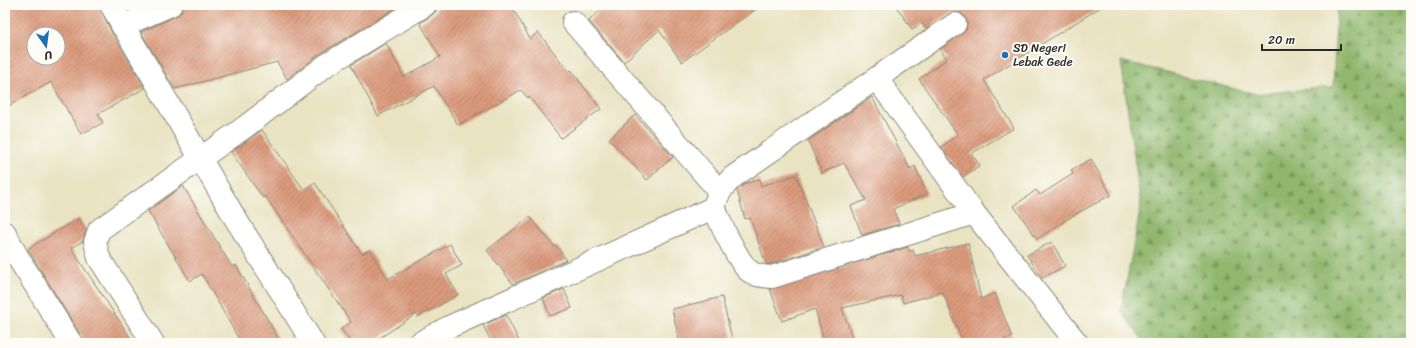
<svg xmlns="http://www.w3.org/2000/svg" width="1416" height="348" viewBox="0 0 1416 348" font-family="Sriracha,sans-serif">
<defs>
<pattern id="forest-firs" width="22" height="20" patternUnits="userSpaceOnUse"><rect width="22" height="20" fill="#90b76d"/><path d="M5 1l3.5 6h-7zM16 11l3.5 6h-7z" fill="#76955a"/></pattern>
<pattern id="building-hatch" width="6" height="6" patternUnits="userSpaceOnUse"><rect width="6" height="6" fill="#db9a7c"/><path d="M-1 1l2-2M0 6l6-6M5 7l2-2" fill="none" stroke="#b27e66"/></pattern>
</defs>
<rect width="100%" height="100%" fill="#fdfcf7"/>
<filter id="ink" filterUnits="userSpaceOnUse"><feTurbulence type="fractalNoise" baseFrequency=".025" numOctaves="2"/><feDisplacementMap in="SourceGraphic" scale="8" xChannelSelector="R" yChannelSelector="G"/><feConvolveMatrix kernelMatrix="1 2 1 2 8 2 1 2 1" color-interpolation-filters="sRGB"/></filter>
<filter id="wash" filterUnits="userSpaceOnUse"><feTurbulence type="fractalNoise" baseFrequency=".012" numOctaves="4" result="noise"/><feDisplacementMap in="SourceGraphic" scale="16" xChannelSelector="R" yChannelSelector="G"/><feGaussianBlur stdDeviation="0.9" result="paint"/><feColorMatrix in="noise" values="0 0 0 0 0 0 0 0 0 0 0 0 0 0 0 0 0 1.4 0 .05"/><feComposite in="paint" operator="in"/></filter>
<g filter="url(#wash)">
<rect width="100%" height="100%" fill="#e9e3c2"/>
<polygon fill="url(#forest-firs)" stroke="#5e714c" points="1337,5 1411,5 1411,343 1145,343 1121,311 1141,206 1121,61 1256,94 1333,87"/>
<g id="blocks">
<g fill="url(#building-hatch)" fill-rule="evenodd">
<path d="M 5,5 L 99,5 L 111,31 L 145,88 L 98,114 L 103,123 L 81,134 L 51,82 L 5,108 ZM 34,34 L 58,34 L 58,58 L 34,58 Z"/>
<polygon points="183,5 401,5 318,55 287,79 277,62 175,89 141,32 176,16 181,12"/>
<polygon points="437,5 511,5 530,39 538,32 569,72 571,70 601,109 561,138 529,97 528,98 521,90 458,125 434,86 378,116 351,65 386,43 404,77 440,57 420,23 432,15 436,11"/>
<polygon points="606,5 761,5 682,62 659,30 624,62 589,21"/>
<polygon points="895,5 1104,5 984,80 1014,128 971,154 980,165 963,177 941,147 958,135 919,79 947,59 940,49 966,30 967,23 965,17 961,13 954,12 926,29 922,23 912,29"/>
<polygon points="872,97 910,169 915,166 927,194 893,209 899,224 862,235 851,206 866,200 844,163 822,173 808,141"/>
<polygon points="635,115 673,157 647,180 609,139"/>
<polygon points="262,130 304,190 315,183 362,254 369,250 388,279 450,244 462,265 446,274 458,295 418,317 416,314 372,343 351,343 341,329 351,322 265,196 263,198 231,152"/>
<polygon points="1091,159 1111,195 1074,215 1037,239 1014,206 1036,190 1040,195 1073,174 1071,170"/>
<polygon points="796,175 824,247 771,264 766,264 750,218 745,219 737,190 747,183 760,179 761,186"/>
<polygon points="183,186 232,267 236,265 281,343 241,343 202,274 190,281 148,211"/>
<polygon points="530,217 555,247 557,246 566,260 513,284 487,250"/>
<polygon points="79,218 86,230 83,241 71,248 134,343 85,343 28,249"/>
<polygon points="1052,242 1065,266 1042,278 1027,255"/>
<polygon points="968,243 981,299 995,293 1012,337 996,343 963,343 943,292 903,303 901,295 842,308 854,343 825,343 815,309 782,321 770,289 908,247 909,251 913,250 915,256"/>
<polygon points="564,289 572,308 550,316 543,298"/>
<polygon points="722,297 733,343 680,343 672,309"/>
<polygon points="506,315 520,343 492,343 483,325"/>
</g>
</g>
</g>
<g filter="url(#ink)">
<use href="#blocks" fill-opacity="0" stroke="#8a8776" stroke-width="1"/>
<g fill="none" stroke-linecap="round" stroke-linejoin="round">
<g stroke="#8a8776" stroke-width="24">
<g id="minor">
<polyline points="111,5 235,218 313,343"/>
<polyline points="573,22 719,191"/>
<path d="M 955,24 L 733,177 C 724,186 717,193 715,205 C 714,215 739,260 746,268 C 753,276 762,276 772,277 L 974,213"/>
<polyline points="122,26 171,5"/>
<polyline points="877,79 974,213 1077,343"/>
<polyline points="5,233 17,256 71,343"/>
<polyline points="153,343 99,258 95,242 99,230 245,127 325,66 425,5"/>
<polyline points="420,343 449,327 715,207"/>
</g>
</g>
<use href="#minor" stroke="#fff" stroke-width="22"/>
</g>
</g>
<circle fill="#1f6fb2" stroke="#fdfcf7" stroke-width="1.5" cx="1005" cy="55" r="4"/>
<g text-anchor="middle" dominant-baseline="central" stroke-width="4" stroke-linejoin="round" paint-order="stroke">
<g font-size="12" fill="#2b2b2b" stroke="#fdfcf7" text-anchor="start">
<text x="1013" y="48">SD Negeri<tspan x="1013" dy="14">Lebak Gede</tspan></text>
</g>
</g>
<rect width="1416" height="348" fill="none" stroke="#fdfcf7" stroke-width="20"/>
<g transform="translate(46 46) rotate(166)"><circle r="19" fill="#fdfcf7" stroke="#a9a8a5"/>
<path d="M0-3L7 15L0 10L-7 15Z" fill="#1f6fb2"/>
<text y="-6" font-size="11" font-weight="bold" text-anchor="middle" fill="#2b2b2b">U</text>
</g>
<path d="M1262 44v6h79v-6" fill="none" stroke="#2b2b2b" stroke-width="2"/>
<text x="1268" y="44" font-size="12" fill="#2b2b2b" stroke="#fdfcf7" stroke-width="3" paint-order="stroke">20 m</text>
</svg>
